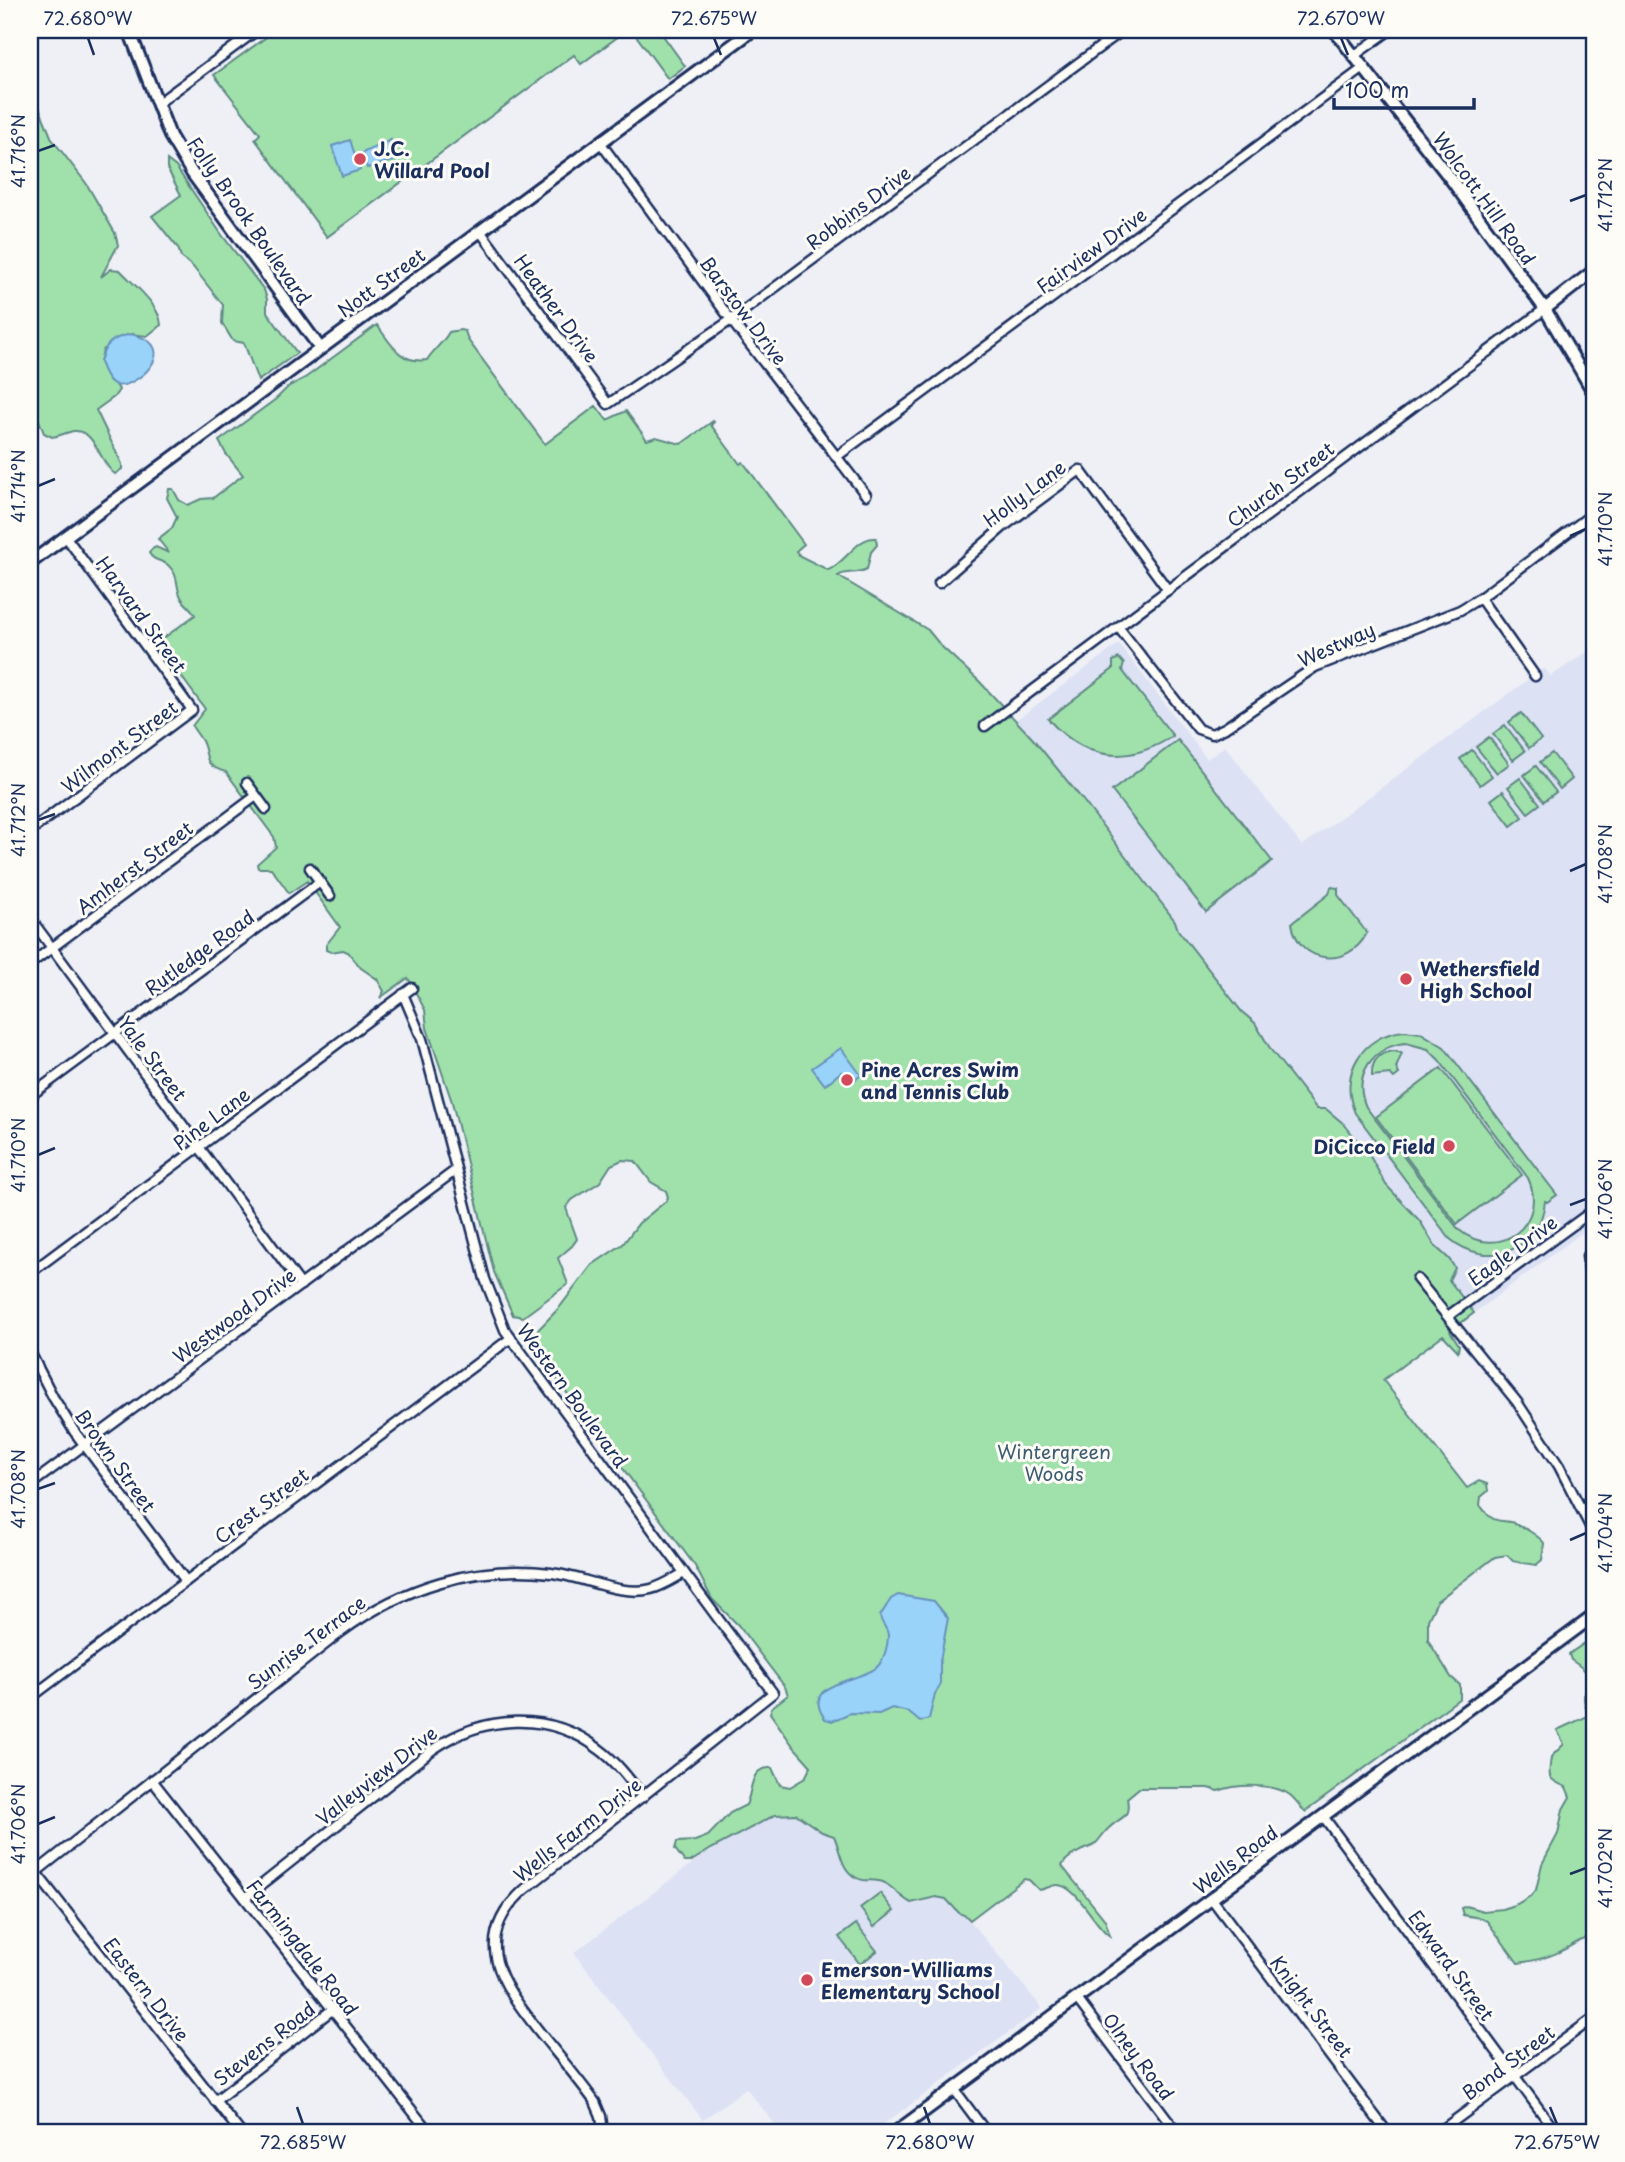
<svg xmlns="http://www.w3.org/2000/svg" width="1625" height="2162" viewBox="0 0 1625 2162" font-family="'Playpen Sans',sans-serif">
<rect width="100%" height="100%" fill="#eef0f6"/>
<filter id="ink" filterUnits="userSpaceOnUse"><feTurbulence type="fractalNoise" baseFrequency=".0143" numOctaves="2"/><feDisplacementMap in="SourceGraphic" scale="14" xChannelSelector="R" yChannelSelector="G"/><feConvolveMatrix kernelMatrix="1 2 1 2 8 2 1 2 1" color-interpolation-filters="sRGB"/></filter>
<g filter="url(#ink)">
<g fill="#dce1f4">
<polygon points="1119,644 1207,759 1225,746 1302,846 1544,668 1551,676 1587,652 1595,667 1595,1223 1474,1313 1449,1280 1454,1273 1452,1263 1435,1246 1420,1221 1386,1185 1371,1158 1344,1124 1329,1111 1317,1109 1271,1050 1255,1023 1242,1012 1178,930 1175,921 1095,815 1016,720"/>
<polygon points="796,1814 822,1832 834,1836 838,1845 840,1857 853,1875 861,1880 874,1880 885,1884 906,1901 920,1903 936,1897 946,1899 952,1903 959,1913 966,1916 1042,2008 873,2132 781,2132 746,2088 703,2120 574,1953 711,1849 775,1815"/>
</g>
<g fill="#a0e1ab" stroke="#5e8884" stroke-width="2" fill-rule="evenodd">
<polygon points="276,30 627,30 581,64 574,55 327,237 255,139 260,134 214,75"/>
<polygon points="632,30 659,30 685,66 668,79"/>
<path d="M 30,85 L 52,139 L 86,183 L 115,233 L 118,245 L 101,277 L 111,269 L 120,270 C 133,284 160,305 161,325 L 147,336 L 131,334 L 103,350 L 100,362 L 110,381 L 117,386 L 119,390 L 114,397 L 96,410 L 122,464 L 122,469 L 115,474 C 100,465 96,429 74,431 C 67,432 60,436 52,437 L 44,433 L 35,410 L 30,415 Z"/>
<polygon points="167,160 176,167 222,235 264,290 267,299 267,312 297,353 258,381 244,343 233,341 222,323 223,305 193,267 181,257 178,248 152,216 181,195 167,168"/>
<path d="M 377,325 C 391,344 400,364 427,360 C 434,349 443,343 449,332 L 460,330 L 465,331 L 468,340 L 545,444 L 596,406 L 607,420 L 626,411 L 647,440 L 656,437 L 681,444 L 713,421 L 714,422 L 711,425 L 740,464 L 743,462 L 804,544 L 796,551 L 800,556 L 828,570 C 845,564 857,536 876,538 L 877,545 L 871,552 L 867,569 C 855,575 847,570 838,576 L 928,630 L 941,646 L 979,681 L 1033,739 L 1082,799 L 1175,921 L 1178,930 L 1242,1012 L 1255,1023 L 1271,1050 L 1317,1109 L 1326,1109 L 1344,1124 L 1371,1158 L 1386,1185 L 1420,1221 L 1435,1246 L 1449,1259 L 1455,1268 L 1449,1280 L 1474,1313 L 1450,1331 L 1459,1345 L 1458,1351 L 1443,1335 L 1383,1380 L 1467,1488 L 1479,1481 L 1487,1484 L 1488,1491 L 1481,1497 L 1480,1505 C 1484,1510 1487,1515 1492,1518 C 1498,1522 1503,1520 1510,1522 C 1518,1523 1539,1536 1544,1543 L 1542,1560 L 1536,1565 L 1513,1561 L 1507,1555 L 1495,1557 L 1437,1601 L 1428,1620 L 1428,1640 L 1451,1677 L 1460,1685 L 1460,1698 L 1305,1812 C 1300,1806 1296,1800 1290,1795 C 1273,1783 1237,1784 1218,1791 L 1209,1788 L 1139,1788 L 1127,1798 C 1131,1819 1121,1816 1109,1828 C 1103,1833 1100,1840 1094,1845 C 1083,1851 1068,1854 1062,1866 L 1105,1920 L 1110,1936 C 1093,1925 1077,1884 1056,1885 C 1050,1886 1045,1889 1039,1890 L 1029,1880 L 1024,1879 L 970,1920 L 966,1916 L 959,1913 L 946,1899 L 936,1897 L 911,1903 C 901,1898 895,1889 885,1883 C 877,1879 871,1881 863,1880 C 841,1876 841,1851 834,1836 L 822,1832 L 796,1814 L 775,1815 L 711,1849 L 690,1862 L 685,1862 L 675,1849 L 677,1842 L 695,1841 L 708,1836 L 730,1813 L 746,1805 C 753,1791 749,1766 772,1768 L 780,1785 L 790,1787 L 805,1778 L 811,1766 L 793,1746 L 770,1713 L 772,1707 L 788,1695 L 785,1687 L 738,1625 L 712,1599 L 695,1566 L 531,1344 L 534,1334 L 559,1308 L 592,1265 L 623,1244 L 639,1223 L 666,1201 L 668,1197 L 666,1191 L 651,1182 L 635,1161 L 622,1160 L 611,1165 L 600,1182 L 572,1200 L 566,1208 L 577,1239 L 572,1246 L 558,1258 L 568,1284 L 523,1317 L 513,1315 L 494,1272 L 452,1102 L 427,1028 L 425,1010 L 408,978 L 380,998 L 384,991 L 377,979 L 361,968 L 348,952 L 343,950 L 331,952 L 326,950 L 326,945 L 340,927 L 307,881 L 289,893 L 271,868 L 258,868 L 257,864 L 276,847 L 274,837 L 226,772 C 201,765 210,757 202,741 C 199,736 195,731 192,726 L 205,709 L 157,643 L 195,615 C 192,608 184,604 181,597 C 175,586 180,576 168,565 C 161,559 154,562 149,553 L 152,549 L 156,547 L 169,553 L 158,539 L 172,528 L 177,517 L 167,498 L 169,489 L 173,489 L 179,500 L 188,505 L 201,499 L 213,498 L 243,475 L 226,454 L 219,441 L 276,399 L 289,386 L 305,378 Z"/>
<path d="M 1119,658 L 1124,664 L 1122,670 L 1173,736 C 1127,766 1085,760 1048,719 L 1113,669 L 1113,661 Z"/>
<polygon points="1521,713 1541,739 1529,748 1509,722"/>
<polygon points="1505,725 1525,751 1513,760 1493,734"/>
<polygon points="1489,737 1509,764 1497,773 1476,747"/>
<polygon points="1178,740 1272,861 1206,912 1112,791"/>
<polygon points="1472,750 1492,776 1480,785 1460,759"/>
<polygon points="1552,753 1572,779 1560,789 1540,762"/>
<polygon points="1536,766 1556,792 1544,801 1524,775"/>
<polygon points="1520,778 1540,804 1528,813 1508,787"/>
<polygon points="1503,791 1523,817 1511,826 1491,800"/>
<path d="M 1331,887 L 1338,888 L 1338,895 L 1367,933 C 1349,969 1298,965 1292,923 L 1329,894 Z"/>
<path d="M 1404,1031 L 1421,1033 L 1444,1047 L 1557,1195 L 1547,1202 L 1545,1201 C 1540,1251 1488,1270 1450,1239 L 1355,1113 C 1338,1074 1362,1035 1404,1031 ZM 1406,1043 L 1428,1049 L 1439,1060 L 1528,1178 C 1549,1224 1498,1262 1459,1230 L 1366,1107 C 1352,1075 1373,1046 1406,1043 Z"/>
<path d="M 1394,1051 L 1402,1053 L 1396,1068 L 1399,1074 L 1394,1078 L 1390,1074 L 1372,1076 C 1371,1061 1379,1052 1394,1051 Z"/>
<polygon points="1441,1068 1522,1175 1457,1224 1376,1117"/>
<path d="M 1595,1636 L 1595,1935 C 1582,1938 1575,1944 1563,1950 C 1551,1957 1532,1961 1518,1963 L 1487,1921 L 1481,1918 L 1463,1915 L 1461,1908 L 1466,1906 L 1483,1911 L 1502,1909 L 1517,1904 L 1532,1895 L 1536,1890 L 1542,1864 L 1558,1834 L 1563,1809 L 1570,1797 L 1566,1787 C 1545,1778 1549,1777 1551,1757 L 1564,1744 L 1557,1730 L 1588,1716 C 1587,1710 1584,1704 1584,1698 C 1584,1690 1585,1694 1588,1687 C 1594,1674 1580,1666 1571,1660 L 1569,1654 Z"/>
<polygon points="880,1893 894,1911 874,1927 860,1908"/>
<polygon points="856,1924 877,1951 860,1964 839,1937"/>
</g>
<g fill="#99d3f9" stroke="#6791bb" stroke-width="2">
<polygon points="350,140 360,170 342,176 332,146"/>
<polygon points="391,140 397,160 367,168 362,153"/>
<path d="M 131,334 C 187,347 132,391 116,385 C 107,381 103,370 100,362 C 105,343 112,338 131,334 Z"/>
<polygon points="841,1048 861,1075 850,1084 841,1072 825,1085 812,1068"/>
<path d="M 898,1595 L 934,1601 L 948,1618 L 940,1661 L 940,1686 L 935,1694 L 929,1719 L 920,1722 L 908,1712 L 892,1708 L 879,1714 L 850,1713 L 832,1721 L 825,1719 C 798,1681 862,1682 877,1667 C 884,1660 888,1646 888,1636 C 888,1628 881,1624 880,1616 L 891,1599 Z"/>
</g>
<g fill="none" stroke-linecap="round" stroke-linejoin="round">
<g stroke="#1b2f5e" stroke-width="13">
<g id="street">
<polyline points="1355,55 1390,30"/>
<polyline points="157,104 257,30"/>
<polyline points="600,142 731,320 866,495"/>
<polyline points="480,231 608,404 731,320 1123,30"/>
<polyline points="836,457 1365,67"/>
<polyline points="939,583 1003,527 1080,470 1168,590"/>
<polyline points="1480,598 1535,676"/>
<polyline points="1119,628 1198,729 1212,734 1225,728 1315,667 1460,610 1480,598 1595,512"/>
<polyline points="985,726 1545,309"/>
<polyline points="247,783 266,809"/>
<polyline points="30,831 192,710 66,537"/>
<polyline points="310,868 330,896"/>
<polyline points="30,918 301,1285"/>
<polyline points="30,964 256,796"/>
<path d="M 403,994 L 422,1039 L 485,1279 L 505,1330 L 773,1693 L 524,1890 C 469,1940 502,1984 538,2030 C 557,2054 577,2077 595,2102 L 601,2116 L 603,2132"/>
<polyline points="30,1096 320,882"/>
<polyline points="1587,1256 1590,1277 1595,1284"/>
<polyline points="30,1273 412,988"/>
<polyline points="1417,1279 1517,1402 1559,1466 1595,1536"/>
<polyline points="1448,1316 1595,1209"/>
<polyline points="30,1352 53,1397 74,1431 186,1581"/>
<polyline points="30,1485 456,1170"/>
<polyline points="30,1698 511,1338"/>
<polyline points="152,1780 429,2132"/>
<polyline points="1323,1816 1556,2132"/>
<polyline points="30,1865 240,2132"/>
<path d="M 36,1872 L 341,1632 C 402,1587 475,1564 551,1573 C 582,1576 621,1597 651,1589 C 663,1586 673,1579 684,1573"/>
<path d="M 245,1898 L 432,1750 C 482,1715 549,1710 599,1749 C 617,1762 630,1780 643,1797"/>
<polyline points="1212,1899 1387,2132"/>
<polyline points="1077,1999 1177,2132"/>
<polyline points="954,2089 986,2132"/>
<polyline points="215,2101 333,2009"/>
<polyline points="1439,2132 1595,2017"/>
</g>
</g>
<g stroke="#1b2f5e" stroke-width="16">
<g id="secondary">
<polyline points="129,30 170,136 192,173 320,348"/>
<polyline points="1334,30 1453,182 1545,309 1595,395"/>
<polyline points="1545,309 1595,270"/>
<polyline points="30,563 753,30"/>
<polyline points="896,2132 1595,1615"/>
</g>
</g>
<use href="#street" stroke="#fdfcf7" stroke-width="8"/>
<use href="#secondary" stroke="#fdfcf7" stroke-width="10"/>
</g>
</g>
<path fill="none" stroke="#1b2f5e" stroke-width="2.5" d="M 88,38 L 94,55M 714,38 L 721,55M 1341,38 L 1348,55M 38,151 L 55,145M 1570,201 L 1586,195M 38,486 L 55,479M 1570,536 L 1586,529M 38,820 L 55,814M 1570,871 L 1586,864M 38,1155 L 55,1148M 1570,1205 L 1586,1199M 38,1489 L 55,1483M 1570,1540 L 1586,1533M 38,1824 L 55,1817M 1570,1874 L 1586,1868M 297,2107 L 303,2124M 924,2107 L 930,2124M 1550,2107 L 1557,2124"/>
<g fill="#d1495b" stroke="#fdfcf7" stroke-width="2.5">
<circle cx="360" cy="159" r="7"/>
<circle cx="1406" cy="979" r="7"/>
<circle cx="847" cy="1080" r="7"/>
<circle cx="1449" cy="1146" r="7"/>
<circle cx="807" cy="1980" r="7"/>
</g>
<g text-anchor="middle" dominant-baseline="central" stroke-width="6" stroke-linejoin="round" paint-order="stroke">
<g font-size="19" font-weight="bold" fill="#1b2f5e" stroke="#fdfcf7" text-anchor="start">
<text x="374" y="148">J.C.<tspan x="374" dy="22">Willard Pool</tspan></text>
<text x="1420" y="968">Wethersfield<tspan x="1420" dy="22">High School</tspan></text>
<text x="861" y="1069">Pine Acres Swim<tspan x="861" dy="22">and Tennis Club</tspan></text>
<text x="1435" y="1146" text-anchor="end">DiCicco Field</text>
<text x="821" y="1969">Emerson-Williams<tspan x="821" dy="22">Elementary School</tspan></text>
</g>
<g font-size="19" fill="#1b2f5e" stroke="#fdfcf7">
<text transform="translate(1485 198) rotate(54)">Wolcott Hill Road</text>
<text transform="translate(858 207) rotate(-37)">Robbins Drive</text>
<text transform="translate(250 220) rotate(55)">Folly Brook Boulevard</text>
<text transform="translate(1091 250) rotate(-36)">Fairview Drive</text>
<text transform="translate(381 282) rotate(-36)">Nott Street</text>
<text transform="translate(557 308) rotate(54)">Heather Drive</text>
<text transform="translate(744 310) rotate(53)">Barstow Drive</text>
<text transform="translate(1280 484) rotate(-37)">Church Street</text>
<text transform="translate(1024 493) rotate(-37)">Holly Lane</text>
<text transform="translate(142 614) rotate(54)">Harvard Street</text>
<text transform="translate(1336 644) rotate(-24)">Westway</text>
<text transform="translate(119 746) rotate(-37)">Wilmont Street</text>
<text transform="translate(134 867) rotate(-37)">Amherst Street</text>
<text transform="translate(199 952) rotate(-36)">Rutledge Road</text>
<text transform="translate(153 1058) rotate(53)">Yale Street</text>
<text transform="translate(211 1118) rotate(-37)">Pine Lane</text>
<text transform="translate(1512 1250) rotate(-36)">Eagle Drive</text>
<text transform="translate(234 1315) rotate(-36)">Westwood Drive</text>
<text transform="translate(573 1395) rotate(54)">Western Boulevard</text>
<text transform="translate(116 1460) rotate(54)">Brown Street</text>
<text transform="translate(261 1505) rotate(-37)">Crest Street</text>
<text transform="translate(306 1642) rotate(-37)">Sunrise Terrace</text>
<text transform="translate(376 1775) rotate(-38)">Valleyview Drive</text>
<text transform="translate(577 1829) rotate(-38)">Wells Farm Drive</text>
<text transform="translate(1235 1859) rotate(-37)">Wells Road</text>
<text transform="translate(303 1947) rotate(52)">Farmingdale Road</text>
<text transform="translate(1452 1965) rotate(54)">Edward Street</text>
<text transform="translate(147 1989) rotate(52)">Eastern Drive</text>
<text transform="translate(1312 2006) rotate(53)">Knight Street</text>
<text transform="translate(264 2043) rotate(-38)">Stevens Road</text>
<text transform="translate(1139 2056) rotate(53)">Olney Road</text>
<text transform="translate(1508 2062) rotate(-37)">Bond Street</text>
</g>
<g font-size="19" fill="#3c5c71" stroke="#fdfcf7">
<text x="1054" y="1451">Wintergreen<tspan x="1054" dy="22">Woods</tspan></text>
</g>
</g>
<rect width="1625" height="2162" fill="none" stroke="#fdfcf7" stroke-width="77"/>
<path d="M1334 98v10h140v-10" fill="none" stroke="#1b2f5e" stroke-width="3.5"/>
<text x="1345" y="98" font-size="21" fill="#1b2f5e" stroke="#fdfcf7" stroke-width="5" paint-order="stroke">100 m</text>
<rect x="38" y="38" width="1548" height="2086" fill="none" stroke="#1b2f5e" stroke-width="2.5"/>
<g font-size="18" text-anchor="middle" fill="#1b2f5e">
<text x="88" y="25">72.680°W</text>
<text x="714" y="25">72.675°W</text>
<text x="1341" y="25">72.670°W</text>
<text transform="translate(19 151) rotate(-90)" y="6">41.716°N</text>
<text transform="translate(1606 195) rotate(-90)" y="6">41.712°N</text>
<text transform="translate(19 486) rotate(-90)" y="6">41.714°N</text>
<text transform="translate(1606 529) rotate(-90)" y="6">41.710°N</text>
<text transform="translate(19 820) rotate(-90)" y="6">41.712°N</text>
<text transform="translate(1606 864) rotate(-90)" y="6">41.708°N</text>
<text transform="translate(19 1155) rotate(-90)" y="6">41.710°N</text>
<text transform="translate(1606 1199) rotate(-90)" y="6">41.706°N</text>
<text transform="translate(19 1489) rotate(-90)" y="6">41.708°N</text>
<text transform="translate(1606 1533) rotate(-90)" y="6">41.704°N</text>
<text transform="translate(19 1824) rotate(-90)" y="6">41.706°N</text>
<text transform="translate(1606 1868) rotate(-90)" y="6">41.702°N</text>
<text x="303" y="2149">72.685°W</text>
<text x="930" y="2149">72.680°W</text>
<text x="1557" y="2149">72.675°W</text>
</g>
</svg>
